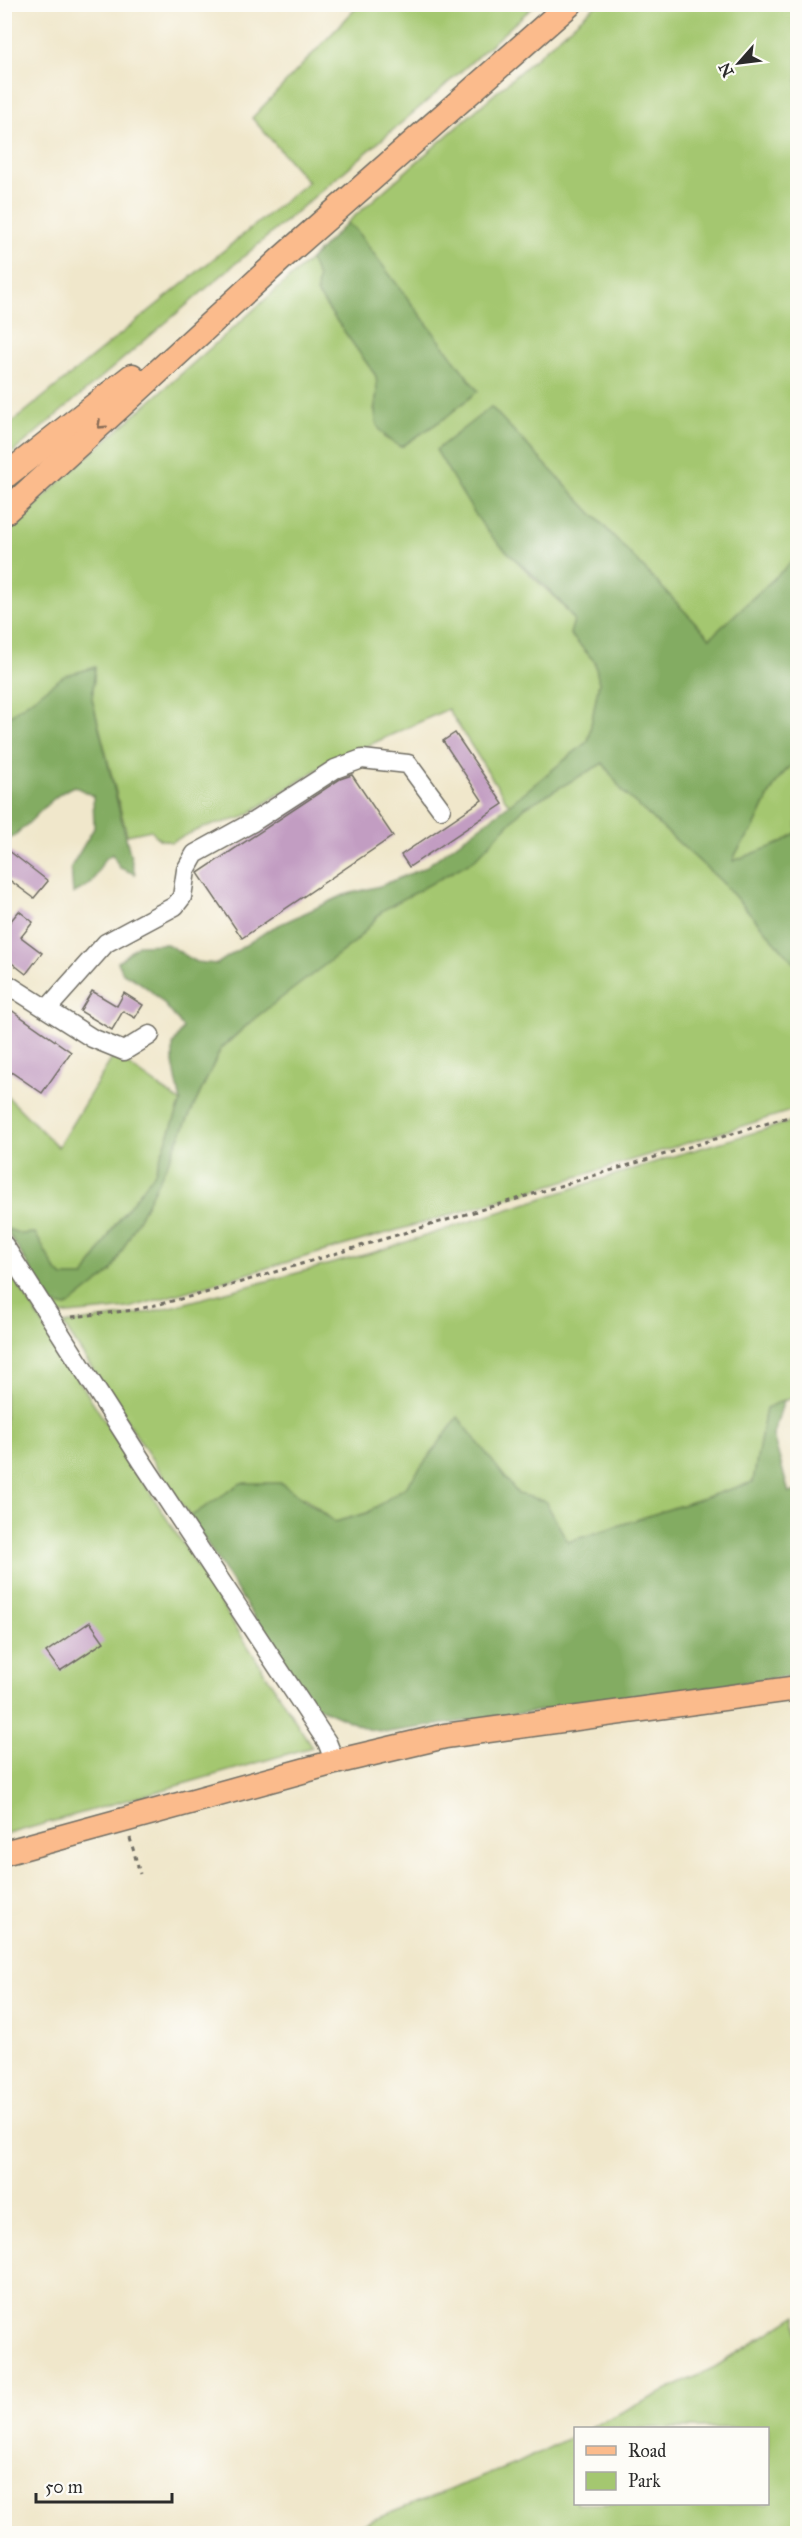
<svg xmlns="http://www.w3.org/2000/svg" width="802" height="2538" viewBox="0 0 802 2538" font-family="'IM FELL Great Primer',serif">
<rect width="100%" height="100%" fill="#fdfcf7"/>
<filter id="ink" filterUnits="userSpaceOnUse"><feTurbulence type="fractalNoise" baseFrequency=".0167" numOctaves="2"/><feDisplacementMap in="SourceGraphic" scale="12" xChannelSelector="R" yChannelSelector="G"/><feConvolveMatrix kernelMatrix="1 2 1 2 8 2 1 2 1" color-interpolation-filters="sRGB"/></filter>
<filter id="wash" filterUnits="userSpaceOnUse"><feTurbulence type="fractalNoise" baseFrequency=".008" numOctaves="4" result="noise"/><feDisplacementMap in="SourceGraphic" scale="24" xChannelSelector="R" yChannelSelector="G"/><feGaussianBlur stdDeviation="1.35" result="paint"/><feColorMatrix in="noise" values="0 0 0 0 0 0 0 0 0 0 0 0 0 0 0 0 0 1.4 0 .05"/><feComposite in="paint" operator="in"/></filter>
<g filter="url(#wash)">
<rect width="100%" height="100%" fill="#f0e7cb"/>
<g fill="#a4c770" stroke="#68794e" stroke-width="1.5">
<polygon points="359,5 535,5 439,91 5,459 5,428 308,182 252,118"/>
<path d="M 596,5 L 797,5 L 797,557 L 710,638 L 491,407 L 454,479 C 475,517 502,547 533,577 C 548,592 563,602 574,621 L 570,634 L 595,662 L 599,683 L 588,741 L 509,805 L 448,709 L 356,751 L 335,758 L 242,818 L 204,827 L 171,842 L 159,839 L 151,830 L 127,835 L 92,699 L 95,668 L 5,719 L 5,535 L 69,473 L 310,260 L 318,277 L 317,293 L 376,376 L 378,390 L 374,409 L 385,438 L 401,447 L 445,418 L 477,391 L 355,229 L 347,223 Z"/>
<path d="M 797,762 L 797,832 L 781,843 L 733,862 C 736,848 746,840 753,829 C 765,807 774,775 797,762 Z"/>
<polygon points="603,763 623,792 721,881 797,966 797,1109 518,1195 129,1308 59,1315 52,1304 67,1307 111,1272 164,1170 221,1049 255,1018 356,941 383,910 474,860 525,807"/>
<polygon points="114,1055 181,1102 154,1174 115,1225 84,1277 63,1277 55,1269 35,1233 21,1234 5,1228 4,1093 58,1147"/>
<polygon points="797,1120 797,1396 766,1408 753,1482 568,1542 545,1501 518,1494 458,1418 407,1486 367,1513 335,1522 305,1498 242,1483 190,1517 63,1324 152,1312 375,1252 677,1155"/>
<polygon points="5,1264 312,1747 5,1835"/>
<polygon points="797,2315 797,2533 348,2533 355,2527 520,2462 575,2435 576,2504 768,2504 768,2428 589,2428 715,2367"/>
</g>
<g fill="#83ac62" stroke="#576c46" stroke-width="1.5">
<path d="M 347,223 L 355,229 L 478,391 L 445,418 L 401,447 C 361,425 381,410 376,376 L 317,293 L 318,277 L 310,260 Z"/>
<path d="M 491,407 L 710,638 L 797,557 L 797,762 C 774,775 765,806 753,829 C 747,840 736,848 733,861 L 781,843 L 797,832 L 797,966 L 721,881 L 623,792 L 603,763 L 525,807 L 474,860 L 383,910 L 356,941 L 255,1018 L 221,1048 L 164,1170 L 111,1272 L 67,1307 L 52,1304 L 5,1228 L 21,1234 L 35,1233 L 55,1269 L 63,1277 L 84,1277 L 115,1225 L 154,1174 L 181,1102 L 173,1063 L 173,1045 L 183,1028 C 166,1004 150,986 123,973 L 118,962 L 138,945 L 167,944 L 196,962 L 217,964 L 270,929 L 344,895 L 380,886 L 424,868 L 514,801 L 588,741 L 599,683 L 595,662 L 570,634 L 574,620 C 553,586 514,563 488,532 C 468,507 453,477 436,450 Z"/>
<path d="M 95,667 L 92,699 L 135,874 L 120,868 L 112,854 L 104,860 L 92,883 L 73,894 L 71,867 L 94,828 L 93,796 L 74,786 C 46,798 31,827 5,842 L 5,719 L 64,676 Z"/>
<polygon points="784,1400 773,1435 789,1493 797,1491 797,1675 388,1732 367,1729 309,1703 190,1517 241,1483 281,1483 335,1522 367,1513 407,1486 458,1417 518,1494 545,1501 568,1542 753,1482 766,1408"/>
</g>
<g id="blocks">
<g fill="#c29dc2">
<polygon points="455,733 503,804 409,867 401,855 482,800 443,741"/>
<polygon points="352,775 393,836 242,938 198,873 340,779"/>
<polygon points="4,847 48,881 34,898 4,876"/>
<polygon points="19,911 33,922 21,937 42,953 26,974 4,957 4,929"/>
<polygon points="92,991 117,1006 124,993 143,1005 135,1018 123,1011 112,1030 80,1011"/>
<polygon points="4,1005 71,1052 42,1093 4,1067"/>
<polygon points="90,1622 104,1642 60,1671 46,1652"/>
</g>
</g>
</g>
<g filter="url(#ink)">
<use href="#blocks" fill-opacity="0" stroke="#706d63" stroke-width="1.5"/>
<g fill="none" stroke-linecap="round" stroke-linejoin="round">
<g stroke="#706d63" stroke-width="21">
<g id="minor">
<polyline points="4,982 92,1038 124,1051 150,1035"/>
<polyline points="48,1008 106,943 175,906 182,897 186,870 195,854 253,822 335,769 362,759 408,764 441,809"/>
<polyline points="4,1245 143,1463 327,1742 335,1762"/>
</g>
</g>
<g stroke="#706d63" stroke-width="27">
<g id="major">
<polyline points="4,477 132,376"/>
<polyline points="4,513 283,257 570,4"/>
<polyline points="4,1853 335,1762 445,1736 798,1688"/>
</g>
</g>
<g stroke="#706d63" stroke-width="3" stroke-dasharray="4.5 4.5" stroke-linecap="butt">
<polyline points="72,1317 135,1310 205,1293 798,1114"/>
<polyline points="130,1838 140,1874"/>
</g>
<use href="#minor" stroke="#fff" stroke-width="18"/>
<use href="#major" stroke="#fbbb8c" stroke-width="24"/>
</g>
<defs><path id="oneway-chevron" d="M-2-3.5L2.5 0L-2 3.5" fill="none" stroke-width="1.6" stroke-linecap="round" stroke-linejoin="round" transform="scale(1.5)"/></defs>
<use stroke="#896c57" href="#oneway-chevron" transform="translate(101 425) rotate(137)"/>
</g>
<rect width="802" height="2538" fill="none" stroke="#fdfcf7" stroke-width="24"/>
<rect x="574" y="2427" width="195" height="78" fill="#fdfcf7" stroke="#a9a8a5" stroke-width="1.5"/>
<rect x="586" y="2446" width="30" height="9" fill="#fbbb8c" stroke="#a9a8a5" stroke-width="1.5"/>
<text x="628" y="2457" font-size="18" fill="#2b2b2b">Road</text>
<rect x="586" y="2472" width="30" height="18" fill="#a4c770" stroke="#a9a8a5" stroke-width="1.5"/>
<text x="628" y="2487" font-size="18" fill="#2b2b2b">Park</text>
<g transform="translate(739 63) rotate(242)" stroke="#fdfcf7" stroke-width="4.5" paint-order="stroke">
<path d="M0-4.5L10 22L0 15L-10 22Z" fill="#2b2b2b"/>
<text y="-9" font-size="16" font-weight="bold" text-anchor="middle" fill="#2b2b2b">N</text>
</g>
<path d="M36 2493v9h136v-9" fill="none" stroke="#2b2b2b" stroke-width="3"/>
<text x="45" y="2493" font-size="18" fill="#2b2b2b" stroke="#fdfcf7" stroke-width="4.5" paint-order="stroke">50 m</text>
</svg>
